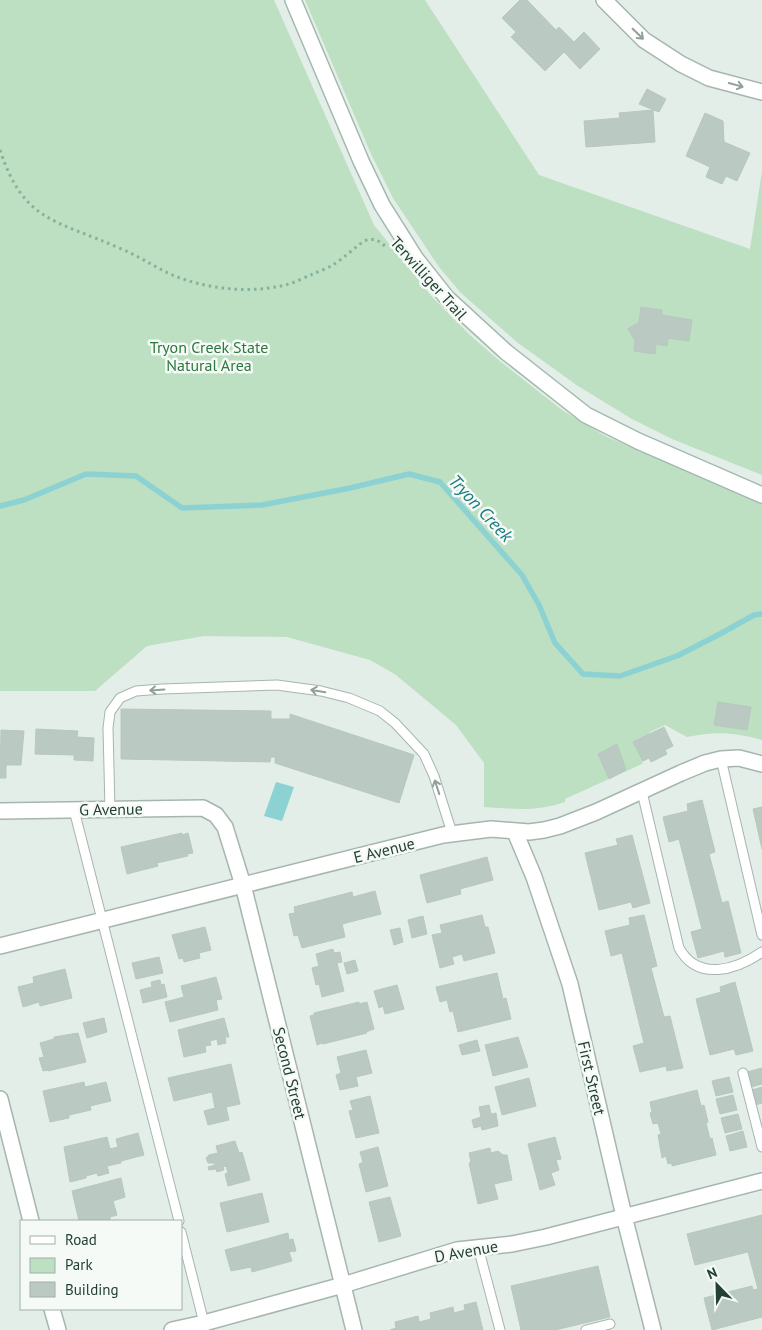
<svg xmlns="http://www.w3.org/2000/svg" width="762" height="1330" viewBox="0 0 762 1330" font-family="'PT Sans',sans-serif">
<rect width="100%" height="100%" fill="#e4eee8"/>
<g fill="#bddfc2">
<path d="M 0,0 L 274,0 L 374,225 L 433,298 L 472,337 L 501,362 L 562,410 L 605,436 L 762,504 L 762,740 C 735,732 714,731 687,737 L 665,725 L 650,732 L 646,744 L 642,764 L 565,799 L 565,802 C 535,812 515,809 484,807 L 484,763 L 456,725 L 396,675 L 370,660 L 287,637 L 204,636 L 147,646 L 95,691 L 0,691 Z"/>
<polygon points="305,0 425,0 539,175 750,249 762,171 762,475 672,439 632,419 578,386 518,343 461,293 439,267 393,198 371,154"/>
</g>
<polygon fill="#8cd2d3" points="276,782 294,787 282,821 264,816"/>
<g fill="none" stroke-linecap="round" stroke-linejoin="round">
<polyline stroke="#8cd2d3" stroke-width="5.5" points="0,506 24,500 86,474 136,476 182,508 262,505 350,488 409,474 440,482 522,575 539,605 555,643 583,674 620,676 677,656 720,634 754,615 762,614"/>
</g>
<g fill="#bac9c1" stroke="#b7c8be">
<polygon points="520,0 527,0 556,30 559,27 574,42 584,32 600,49 580,69 564,52 545,71 511,37 516,32 502,18"/>
<polygon points="647,89 666,99 659,112 639,104"/>
<polygon points="653,110 655,142 586,147 584,121 620,118 619,113"/>
<polygon points="705,113 723,121 724,142 750,153 737,181 726,176 722,184 706,177 710,167 686,156"/>
<polygon points="641,307 662,310 662,315 692,320 689,341 668,338 667,346 656,344 655,354 634,351 635,341 628,329 639,322"/>
<polygon points="718,702 751,707 747,730 714,725"/>
<polygon points="121,709 271,711 271,719 290,719 290,714 414,755 399,803 275,763 275,757 271,757 270,762 121,759"/>
<polygon points="664,727 673,746 665,750 667,754 651,762 649,758 643,761 633,742"/>
<polygon points="36,729 78,731 77,737 94,738 93,761 74,760 74,755 35,754"/>
<polygon points="1,730 24,731 21,765 6,765 6,778 0,778"/>
<polygon points="617,744 626,770 609,779 598,754"/>
<polygon points="702,800 715,852 709,854 722,903 728,901 741,953 725,957 724,951 698,958 691,932 702,929 679,839 669,842 663,817 688,811 687,804"/>
<polygon points="762,807 762,849 753,809"/>
<polygon points="182,833 182,835 188,833 193,853 187,854 188,856 157,863 158,866 127,874 121,847"/>
<polygon points="632,835 650,903 633,908 631,902 599,910 585,853 618,845 616,839"/>
<polygon points="487,857 493,880 460,889 461,894 427,903 420,875"/>
<polygon points="375,891 381,914 342,924 345,937 302,948 298,935 294,936 289,914 295,913 294,907 352,892 353,897"/>
<polygon points="482,915 485,927 488,927 495,953 464,961 462,954 452,957 454,964 440,968 432,935 442,933 440,925"/>
<polygon points="644,915 657,966 651,968 664,1017 670,1016 683,1068 667,1071 666,1066 640,1072 633,1046 644,1043 622,953 611,956 605,931 630,925 629,918"/>
<polygon points="423,916 427,934 412,938 408,920"/>
<polygon points="205,927 211,950 199,953 200,958 184,962 183,958 179,959 172,935"/>
<polygon points="400,928 403,942 394,945 390,930"/>
<polygon points="333,949 334,953 340,952 342,962 337,963 344,991 322,997 319,984 316,985 312,968 319,966 316,954"/>
<polygon points="159,957 163,973 136,979 132,963"/>
<polygon points="355,960 358,971 347,974 344,963"/>
<polygon points="65,969 72,998 40,1006 39,1002 23,1007 18,987 34,983 33,977"/>
<polygon points="497,973 503,999 506,998 511,1019 458,1032 453,1011 450,1012 447,1000 440,1002 436,987"/>
<polygon points="216,977 222,999 216,1000 218,1010 170,1022 165,1002 184,997 181,986"/>
<polygon points="160,980 161,985 164,984 167,997 143,1003 140,990 152,987 151,982"/>
<polygon points="735,982 753,1051 736,1055 734,1049 710,1055 696,999 721,992 720,987"/>
<polygon points="397,985 404,1009 385,1014 383,1006 379,1008 374,991"/>
<polygon points="359,1002 359,1004 367,1002 374,1029 366,1032 367,1033 323,1044 322,1043 317,1045 310,1016 314,1015 314,1013"/>
<polygon points="104,1018 107,1032 87,1038 83,1023"/>
<polygon points="224,1018 229,1037 225,1037 226,1043 218,1045 217,1039 210,1041 211,1045 205,1046 206,1052 184,1057 178,1030"/>
<polygon points="78,1033 86,1062 48,1071 48,1070 43,1071 39,1058 44,1057 40,1043 54,1039 54,1037"/>
<polygon points="518,1037 528,1067 493,1076 485,1045"/>
<polygon points="477,1040 480,1051 462,1055 459,1045"/>
<polygon points="366,1050 372,1073 356,1077 358,1086 340,1090 336,1075 341,1073 337,1057"/>
<polygon points="231,1064 240,1104 226,1107 229,1120 208,1125 204,1111 215,1108 212,1092 174,1101 168,1078"/>
<polygon points="762,1068 762,1084 751,1087 747,1072"/>
<polygon points="729,1077 733,1092 716,1096 712,1081"/>
<polygon points="529,1078 536,1106 502,1115 495,1087"/>
<polygon points="84,1082 85,1087 106,1082 111,1101 90,1106 91,1110 69,1115 69,1118 50,1122 43,1091"/>
<polygon points="762,1087 762,1103 755,1105 752,1090"/>
<polygon points="697,1090 701,1106 704,1105 708,1122 706,1123 710,1139 712,1138 716,1155 672,1166 672,1163 668,1164 666,1156 662,1158 658,1135 661,1134 658,1123 653,1124 650,1113 655,1111 652,1112 650,1102"/>
<polygon points="733,1095 737,1110 720,1114 716,1099"/>
<polygon points="370,1096 379,1133 356,1138 349,1111 353,1110 350,1101"/>
<polygon points="489,1105 491,1114 496,1113 498,1126 482,1130 481,1126 474,1128 472,1120 481,1117 479,1107"/>
<polygon points="738,1114 742,1129 725,1133 721,1118"/>
<polygon points="743,1131 747,1147 730,1151 726,1136"/>
<polygon points="138,1133 144,1155 121,1161 121,1163 107,1166 109,1173 98,1176 97,1173 86,1176 86,1178 70,1182 64,1147 107,1137 110,1149 118,1147 116,1139"/>
<polygon points="555,1137 561,1159 556,1160 559,1170 551,1173 555,1185 540,1190 528,1144"/>
<polygon points="235,1141 239,1153 242,1152 250,1180 228,1186 225,1174 228,1173 226,1166 223,1167 224,1170 217,1172 216,1169 209,1170 208,1167 215,1165 214,1163 208,1163 206,1158 209,1155 218,1153 216,1146"/>
<polygon points="378,1147 388,1186 366,1192 359,1164 363,1162 360,1152"/>
<polygon points="490,1148 491,1153 498,1151 503,1155 507,1155 512,1180 494,1184 498,1199 478,1204 469,1163 471,1162 469,1153"/>
<polygon points="121,1178 125,1197 113,1201 117,1215 110,1217 110,1221 79,1221 72,1191"/>
<polygon points="262,1193 269,1222 227,1232 220,1203"/>
<polygon points="390,1197 401,1236 379,1242 369,1202"/>
<polygon points="762,1215 762,1317 712,1330 704,1298 752,1286 753,1290 758,1289 748,1252 695,1265 687,1234"/>
<polygon points="288,1233 289,1240 293,1239 296,1251 289,1252 292,1261 252,1272 251,1267 231,1271 225,1250"/>
<polygon points="598,1266 610,1317 555,1330 521,1330 511,1286"/>
<polygon points="476,1302 483,1330 390,1330 396,1328 395,1322 418,1316 419,1322 431,1319 430,1313 453,1307 454,1313 465,1310 464,1305"/>
</g>
<g fill="none" stroke-linecap="round" stroke-linejoin="round">
<g stroke="#a6b6ae" stroke-width="11">
<g id="lane">
<polyline points="721,759 762,935"/>
<path d="M 642,792 L 679,948 C 698,982 736,970 762,952"/>
<polyline points="110,809 108,728 110,712 120,698 136,691 162,689 277,685 321,691 349,698 380,711 395,723 424,754 434,776 452,833"/>
<polyline points="74,810 179,1221"/>
<polyline points="743,1073 762,1147"/>
<polyline points="181,1232 205,1327"/>
<polyline points="478,1247 500,1330"/>
<polyline points="586,1330 610,1324"/>
</g>
</g>
<g stroke="#a6b6ae" stroke-width="18">
<g id="street">
<polyline points="604,0 644,40 681,64 709,78 762,92"/>
<polyline points="0,811 203,808 216,815 225,827 243,885 354,1330"/>
<polyline points="515,832 534,877 570,984 624,1216 653,1330"/>
<polyline points="0,946 443,835 491,829 529,832 544,830 560,826 596,812 681,773 705,763 721,759 739,758 762,764"/>
<polyline points="0,1099 31,1221"/>
<polyline points="52,1309 58,1330"/>
<polyline points="172,1330 204,1323 343,1285 457,1250 512,1244 546,1237 762,1181"/>
</g>
</g>
<g stroke="#a2baae" stroke-width="18">
<polyline id="secondary" points="293,0 361,161 382,205 416,259 447,298 506,352 586,415 638,441 762,495"/>
</g>
<path stroke="#84b29d" stroke-width="3" stroke-dasharray="2.5 4" stroke-linecap="butt" d="M 0,150 C 24,223 57,220 119,248 C 137,255 153,266 170,274 C 205,289 248,294 285,285 C 295,283 305,277 313,274 C 319,271 326,269 331,266 C 343,259 353,249 364,241 C 374,237 380,241 387,248"/>
<use href="#lane" stroke="#fff" stroke-width="9"/>
<use href="#street" stroke="#fff" stroke-width="15"/>
<use href="#secondary" stroke="#fff" stroke-width="15"/>
</g>
<defs><path id="oneway-shaft" d="M-6 0H5M1.5-3L5.5 0L1.5 3" fill="none" stroke-width="1.6" stroke-linecap="round" stroke-linejoin="round" transform="scale(1.25)"/></defs>
<g stroke="#91a09a">
<use href="#oneway-shaft" transform="translate(638 34) rotate(44)"/>
<use href="#oneway-shaft" transform="translate(736 85) rotate(15)"/>
<use href="#oneway-shaft" transform="translate(157 690) rotate(176)"/>
<use href="#oneway-shaft" transform="translate(318 691) rotate(-170)"/>
<use href="#oneway-shaft" transform="translate(437 787) rotate(-108)"/>
</g>
<g text-anchor="middle" dominant-baseline="central" stroke-width="5" stroke-linejoin="round" paint-order="stroke">
<g font-size="16" fill="#234034" stroke="#f5faf7">
<text transform="translate(429 278) rotate(48)">Terwilliger Trail</text>
<text transform="translate(111 809) rotate(-1)">G Avenue</text>
<text transform="translate(384 850) rotate(-14)">E Avenue</text>
<text transform="translate(290 1073) rotate(76)">Second Street</text>
<text transform="translate(592 1078) rotate(77)">First Street</text>
<text transform="translate(466 1251) rotate(-10)">D Avenue</text>
</g>
<g font-size="16" fill="#2c783f" stroke="#f5faf7">
<text x="209" y="347">Tryon Creek State<tspan x="209" dy="18">Natural Area</tspan></text>
</g>
<g font-size="18" font-style="italic" fill="#1c7b7e" stroke="#f5faf7">
<text transform="translate(481 508) rotate(47)">Tryon Creek</text>
</g>
</g>
<rect x="20" y="1220" width="162" height="90" fill="#f5faf7" stroke="#a1b0a9"/>
<rect x="30" y="1236" width="25" height="8" fill="#ffffff" stroke="#a1b0a9"/>
<text x="65" y="1245" font-size="15" fill="#234034">Road</text>
<rect x="30" y="1258" width="25" height="15" fill="#bddfc2" stroke="#a1b0a9"/>
<text x="65" y="1270" font-size="15" fill="#234034">Park</text>
<rect x="30" y="1282" width="25" height="15" fill="#bac9c1" stroke="#a1b0a9"/>
<text x="65" y="1295" font-size="15" fill="#234034">Building</text>
<g transform="translate(717 1285) rotate(337)" stroke="#f5faf7" stroke-width="4" paint-order="stroke">
<path d="M0-4L9 19L0 12L-9 19Z" fill="#234034"/>
<text y="-8" font-size="14" font-weight="bold" text-anchor="middle" fill="#234034">N</text>
</g>
</svg>
